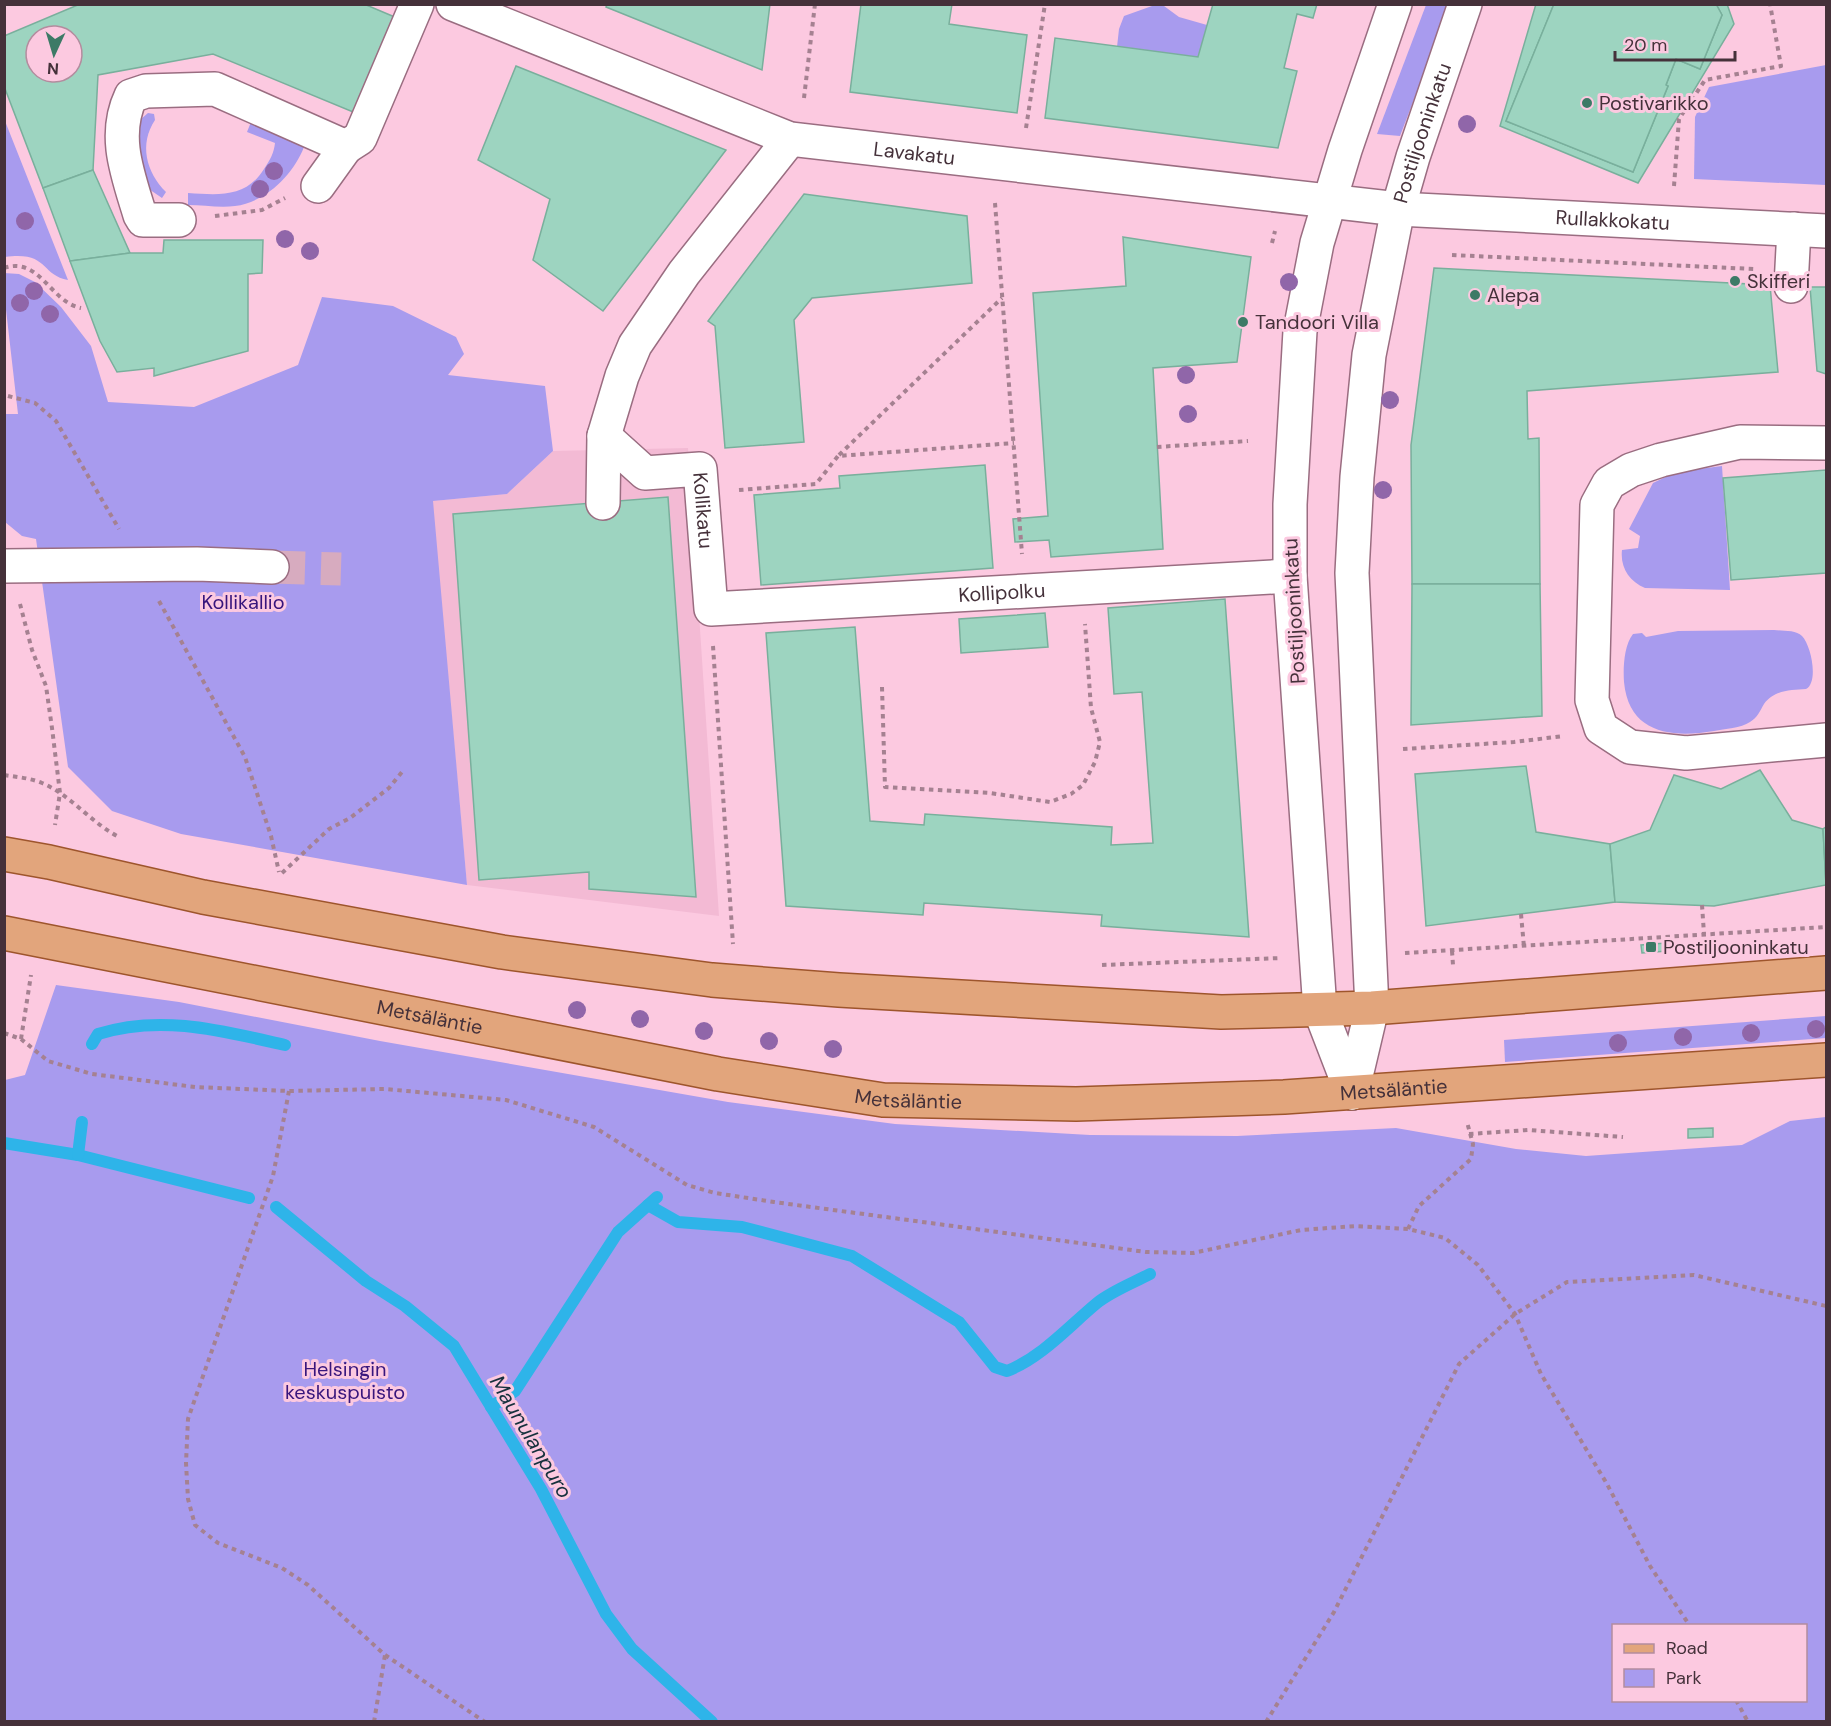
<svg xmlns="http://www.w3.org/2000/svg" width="1831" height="1726" viewBox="0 0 1831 1726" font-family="'DM Sans',sans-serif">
<rect width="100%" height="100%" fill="#fcc9e0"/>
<polygon fill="#f3bad4" points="688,448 719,916 467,885 432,501 507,494 553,451"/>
<g fill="#a89bee" fill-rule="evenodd">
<polygon points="1426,5 1450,5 1400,136 1377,134"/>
<polygon points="1152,6 1164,6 1179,17 1207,25 1198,57 1117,47 1119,29 1124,16"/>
<polygon points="1826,65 1826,185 1694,179 1695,117 1709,87"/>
<path d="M 148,113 L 154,114 L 155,120 C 139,144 146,172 166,192 L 162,198 L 143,185 L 133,126 Z"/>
<path d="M 4,121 L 5,121 L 68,280 C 40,275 49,251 5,257 Z"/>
<path d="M 251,122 L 304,147 C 293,175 266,202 235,206 C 220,208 203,205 188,205 L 188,193 C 219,195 246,198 264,169 C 270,160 274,153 275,143 L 247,132 Z"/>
<polygon points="4,273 19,274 35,282 61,307 91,346 108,402 194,407 298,365 322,297 393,306 456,337 464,354 448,375 545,386 553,451 507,494 433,501 467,885 181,834 112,811 68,767 36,539 22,536 5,522 5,414 18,414 5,301"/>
<path d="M 1722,466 L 1730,590 L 1645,588 C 1629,581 1620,567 1622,550 L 1638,548 L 1640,536 L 1629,529 L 1653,483 L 1676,472 Z"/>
<path d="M 1774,630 C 1783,631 1796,630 1802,636 C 1811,645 1819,682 1806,689 C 1791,690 1774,690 1764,704 C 1760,711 1757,718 1750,722 C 1741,728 1725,729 1714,731 C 1672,738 1629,734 1624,682 C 1623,668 1624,645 1633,634 L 1642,633 L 1646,637 L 1678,631 Z"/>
<path d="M 56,985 L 179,1002 L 380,1041 L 728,1102 L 895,1124 L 1090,1135 L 1237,1136 L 1396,1128 L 1516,1149 L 1586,1156 L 1742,1145 L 1790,1121 L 1826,1117 L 1826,1721 L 5,1721 L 5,1080 L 25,1075 ZM 1614,1626 L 1806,1626 L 1806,1700 L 1614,1700 Z"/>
<polygon points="1826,1016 1826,1038 1505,1062 1504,1040"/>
</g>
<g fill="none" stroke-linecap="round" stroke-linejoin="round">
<g stroke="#2eb4e9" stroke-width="12">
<path d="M 92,1044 L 98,1034 C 161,1014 223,1031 285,1045"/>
<polyline points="4,1143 78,1155 249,1198"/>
<polyline points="78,1155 82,1122"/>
<path d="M 648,1205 L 678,1222 L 742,1227 L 852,1256 L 959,1322 L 995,1367 L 1007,1371 C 1042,1357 1068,1327 1097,1303 C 1112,1291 1133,1283 1150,1274"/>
<polyline points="276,1207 366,1281 405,1306 454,1346 541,1489 606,1614 632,1649 712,1722"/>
<polyline points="491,1407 515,1391 618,1232 657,1197"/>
</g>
</g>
<g fill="#9dd4c0" stroke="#79af9c" stroke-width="1.5" fill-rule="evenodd">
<path d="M 80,4 L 364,4 L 397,18 L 358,114 L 213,54 L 98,75 L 93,170 L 43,188 L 4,86 L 4,36 ZM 36,36 L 72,36 L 72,72 L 36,72 Z"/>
<polygon points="607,4 770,4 762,70 606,7"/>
<polygon points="861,4 952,4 949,24 1027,35 1017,113 850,92"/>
<polygon points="1213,4 1317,4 1313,18 1297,14 1284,68 1297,71 1278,148 1045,118 1055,38 1198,57"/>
<polygon points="1536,4 1554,4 1506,121 1633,172 1668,86 1666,85 1676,59 1700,69 1722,15 1716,4 1727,4 1734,24 1638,183 1500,126"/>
<polygon points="1554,4 1716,4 1722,15 1700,69 1676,59 1666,85 1668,86 1633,172 1506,121"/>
<polygon points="516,66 726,150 603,311 533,260 550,199 478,160"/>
<polygon points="93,170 130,253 70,261 43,188"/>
<polygon points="804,194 967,216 972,283 812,298 794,320 804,442 725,448 715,326 708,321"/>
<polygon points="1123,237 1251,257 1237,362 1153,368 1163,549 1051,557 1049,540 1015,542 1013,519 1048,516 1033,293 1126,286"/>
<polygon points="164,240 263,240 262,273 248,274 248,351 154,376 154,368 117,372 100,341 70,261 130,253 163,253"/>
<polygon points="1434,268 1770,285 1778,372 1527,391 1528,439 1539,438 1540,584 1412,584 1411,445"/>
<polygon points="1810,287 1826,287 1826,374 1817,371"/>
<polygon points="985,465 993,568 761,585 754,495 840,488 839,476"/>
<polygon points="1826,470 1826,573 1731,580 1723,478"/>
<polygon points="668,497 696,897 589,889 589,872 479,880 453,514"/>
<polygon points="1412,584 1540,584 1542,716 1411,725"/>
<polygon points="1225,599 1249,937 1101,926 1102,915 924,903 923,915 786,906 766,633 855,627 870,821 924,825 925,814 1112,827 1111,845 1153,843 1142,692 1114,694 1108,608"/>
<polygon points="1045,613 1048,647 961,653 959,619"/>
<polygon points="1526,766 1536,832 1610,844 1615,902 1426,926 1415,774"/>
<polygon points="1760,770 1792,820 1823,829 1826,885 1714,906 1615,902 1610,844 1650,830 1674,775 1721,789"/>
<polygon points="1826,827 1826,885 1823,829"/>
<polygon points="1666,943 1667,951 1642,953 1641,945"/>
<polygon points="1713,1128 1713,1137 1688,1138 1688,1129"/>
</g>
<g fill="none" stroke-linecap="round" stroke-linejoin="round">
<polyline stroke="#d7abbf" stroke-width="33" stroke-dasharray="33 16" stroke-linecap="butt" points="272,567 341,569"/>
<g stroke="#9a6d81" stroke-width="36">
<g id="minor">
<path id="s1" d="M 453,4 L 790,139 L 1398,209 L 1826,231"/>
<polyline points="318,186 346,147"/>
<path d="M 179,220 L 143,220 L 140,215 C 128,175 112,136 131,96 L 146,91 L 215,89 L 346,147 L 360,138 L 417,4"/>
<polyline points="1791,286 1794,229"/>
<path id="s2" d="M 604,436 L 645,473 L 700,469 L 711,609 L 1290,576"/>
<polyline points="1826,443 1740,442 1661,460 1631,470 1609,483 1597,505 1592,700 1601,728 1630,747 1686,753 1826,740"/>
<polyline points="603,503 604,436 622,376 635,345 684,273 790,139"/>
<polyline points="4,566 197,564 272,567"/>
<polyline points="1352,1093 1320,1010 1290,576 1290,504 1300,331 1317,243 1345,150 1395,4"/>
<path id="s3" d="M 1352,1093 L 1372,1008 L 1352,573 L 1357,477 L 1369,355 L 1398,209 L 1413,157 L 1465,4"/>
</g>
</g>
<g stroke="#9e552c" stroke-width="36">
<g id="major">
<polyline points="4,854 49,862 203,897 502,952 712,980 839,990 1221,1012 1372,1008 1826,973"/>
<path id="s4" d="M 4,933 L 718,1074 L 883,1100 L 1076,1104 L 1284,1097 L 1826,1060"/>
</g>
</g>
<g stroke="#a58191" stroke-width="4" stroke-dasharray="4.5 4.5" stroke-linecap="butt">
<polyline points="804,98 815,4"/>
<polyline points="1026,128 1045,4"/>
<polyline points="1674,186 1679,119 1705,80 1781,66 1770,4"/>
<polyline points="995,203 1022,554"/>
<polyline points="215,216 262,210 285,198"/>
<polyline points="1272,243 1275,231"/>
<polyline points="1452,255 1754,269"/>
<path d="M 4,268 C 40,256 50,302 81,308"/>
<polyline points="8,396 35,403 56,421 119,529"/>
<polyline points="1157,447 1248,441"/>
<polyline points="839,455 1002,298"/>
<polyline points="739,490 816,484 838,456 1014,443"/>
<polyline points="159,601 245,757 271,836 279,872"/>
<polyline points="20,604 32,650 46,686 52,728 60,793 55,825"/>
<polyline points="713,646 733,944"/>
<polyline points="882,687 885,787 990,793 1050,802 1071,794 1083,785 1095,762 1100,742 1091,708 1085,624"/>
<polyline points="1403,749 1514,742 1564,736"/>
<path d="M 4,775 C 17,777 30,778 42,783 C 71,795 91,823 119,837"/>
<polyline points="282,873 329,829 350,818 389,788 402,772"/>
<polyline points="1702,905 1704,934"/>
<polyline points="1521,914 1524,947"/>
<polyline points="1452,951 1453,965"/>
<polyline points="1405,953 1826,927"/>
<polyline points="1102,965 1281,958"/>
<polyline points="4,1033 21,1039 48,1061 92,1074 195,1087 289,1091 385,1089 506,1100 594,1127 687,1185 715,1193 774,1202 1146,1252 1193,1253 1301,1230 1356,1226 1408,1229 1445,1238 1478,1265 1515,1314 1541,1374 1607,1484 1650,1566 1690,1626"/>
<polyline points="21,1039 31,975"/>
<polyline points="289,1091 273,1176 188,1419 186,1463 188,1499 195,1525 218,1543 282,1568 308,1585 385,1655 485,1722"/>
<polyline points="1469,1134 1528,1130 1623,1137"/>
<polyline points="1408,1229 1419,1206 1471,1159 1473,1144 1467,1122"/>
<polyline points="1736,1700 1748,1722"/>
<polyline points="374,1722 385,1655"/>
<polyline points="1266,1722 1334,1612 1459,1364 1515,1314 1567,1282 1694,1275 1826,1306"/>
</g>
<use href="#minor" stroke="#fff" stroke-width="33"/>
<use href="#major" stroke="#e2a57c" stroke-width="33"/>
</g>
<g fill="#9066a9">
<circle cx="1467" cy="124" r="9"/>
<circle cx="274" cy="171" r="9"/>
<circle cx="260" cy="189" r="9"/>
<circle cx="25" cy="221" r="9"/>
<circle cx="285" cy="239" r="9"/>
<circle cx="310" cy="251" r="9"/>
<circle cx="1289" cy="282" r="9"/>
<circle cx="34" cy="291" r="9"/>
<circle cx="20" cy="303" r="9"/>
<circle cx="50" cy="314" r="9"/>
<circle cx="1186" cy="375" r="9"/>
<circle cx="1390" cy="400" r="9"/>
<circle cx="1188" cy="414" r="9"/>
<circle cx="1383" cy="490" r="9"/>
<circle cx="577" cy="1010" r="9"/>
<circle cx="640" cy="1019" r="9"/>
<circle cx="1816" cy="1029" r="9"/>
<circle cx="704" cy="1031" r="9"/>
<circle cx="1751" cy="1033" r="9"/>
<circle cx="1683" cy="1037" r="9"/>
<circle cx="769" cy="1041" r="9"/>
<circle cx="1618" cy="1043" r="9"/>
<circle cx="833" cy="1049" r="9"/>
</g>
<g fill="#3d7a66" stroke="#fcc9e0" stroke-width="2">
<circle cx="1587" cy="103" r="6"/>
<circle cx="1735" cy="281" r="6"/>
<circle cx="1475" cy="295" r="6"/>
<circle cx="1243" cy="322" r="6"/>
<rect x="1645" y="941" width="12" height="12" rx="3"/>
</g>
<g text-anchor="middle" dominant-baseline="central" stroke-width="6" stroke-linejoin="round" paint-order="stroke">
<g font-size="20" fill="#45313a" stroke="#fcc9e0" text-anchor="start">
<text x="1599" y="103">Postivarikko</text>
<text x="1747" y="281">Skifferi</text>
<text x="1487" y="295">Alepa</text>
<text x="1255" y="322">Tandoori Villa</text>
<text x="1663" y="947">Postiljooninkatu</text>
</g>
<g font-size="20" fill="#45313a" stroke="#fcc9e0">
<text stroke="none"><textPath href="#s3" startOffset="970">Postiljooninkatu</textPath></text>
<text stroke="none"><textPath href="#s1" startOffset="488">Lavakatu</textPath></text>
<text stroke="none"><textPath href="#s1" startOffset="1190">Rullakkokatu</textPath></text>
<text stroke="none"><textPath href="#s2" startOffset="152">Kollikatu</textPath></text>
<text stroke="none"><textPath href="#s2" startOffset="542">Kollipolku</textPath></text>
<text transform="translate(1294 611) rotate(-93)">Postiljooninkatu</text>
<text stroke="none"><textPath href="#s4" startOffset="434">Metsäläntie</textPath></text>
<text stroke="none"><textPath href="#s4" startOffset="1406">Metsäläntie</textPath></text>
<text stroke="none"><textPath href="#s4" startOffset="920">Metsäläntie</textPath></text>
</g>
<g font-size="20" fill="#38157c" stroke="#fcc9e0">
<text x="243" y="602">Kollikallio</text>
<text x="345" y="1369">Helsingin<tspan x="345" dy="23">keskuspuisto</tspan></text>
</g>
<g font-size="21" font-style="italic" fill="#16313d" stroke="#fcc9e0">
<text transform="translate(531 1437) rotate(59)">Maunulanpuro</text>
</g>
</g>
<rect width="1831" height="1726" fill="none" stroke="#45313a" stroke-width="12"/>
<rect x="1612" y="1624" width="195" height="78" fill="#fcc9e0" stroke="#b38c9e" stroke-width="1.5"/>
<rect x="1624" y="1644" width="30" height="9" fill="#e2a57c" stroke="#b38c9e" stroke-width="1.5"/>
<text x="1666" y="1654" font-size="18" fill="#45313a">Road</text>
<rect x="1624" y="1669" width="30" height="18" fill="#a89bee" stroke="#b38c9e" stroke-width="1.5"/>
<text x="1666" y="1684" font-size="18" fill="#45313a">Park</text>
<g transform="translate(54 54) rotate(184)"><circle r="28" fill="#fcc9e0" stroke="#b38c9e" stroke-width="1.5"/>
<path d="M0-4.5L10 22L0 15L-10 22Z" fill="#3d7a66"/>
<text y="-9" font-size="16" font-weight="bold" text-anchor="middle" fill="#45313a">N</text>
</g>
<path d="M1615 51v9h120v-9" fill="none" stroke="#45313a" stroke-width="3"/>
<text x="1624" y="51" font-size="18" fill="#45313a" stroke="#fcc9e0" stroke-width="4.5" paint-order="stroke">20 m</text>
</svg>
